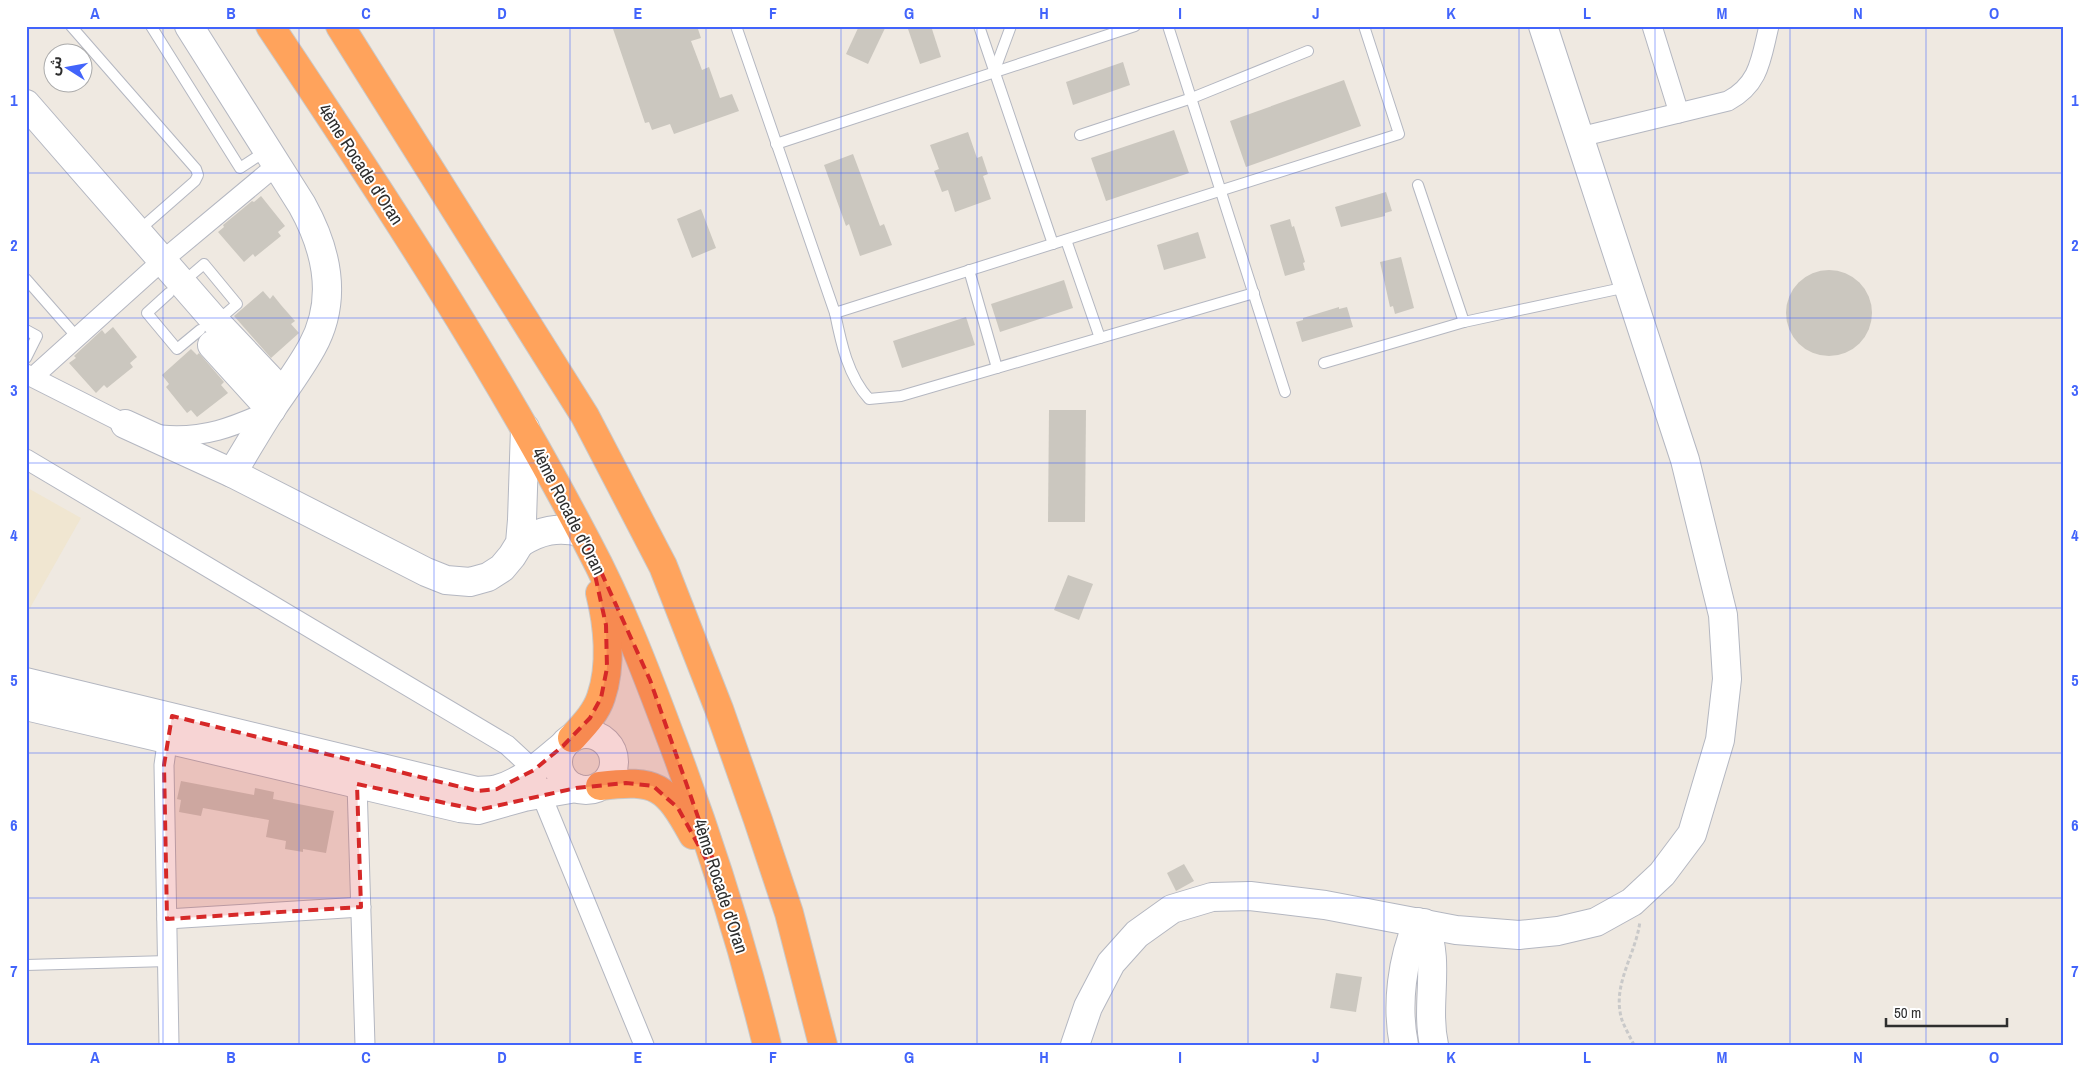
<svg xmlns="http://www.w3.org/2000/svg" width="2089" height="1071" viewBox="0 0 2089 1071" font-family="'Archivo Narrow','Noto Sans Arabic',sans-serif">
<rect width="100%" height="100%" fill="#efe9e1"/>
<polygon fill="#f0e6d1" points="26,487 81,518 26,615"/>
<g fill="#cbc7bf">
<polygon points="612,26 697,26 701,38 691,41 702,70 709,67 720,98 732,94 739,111 674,134 670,124 652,130 649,122 645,123"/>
<polygon points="859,26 886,26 868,64 846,54"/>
<polygon points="907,26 931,26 941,57 920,64"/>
<polygon points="1123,62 1130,85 1073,105 1066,82"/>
<polygon points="1344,80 1361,126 1246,167 1230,121"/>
<polygon points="1174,130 1189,173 1106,201 1091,158"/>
<polygon points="968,132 977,158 982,156 988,174 983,176 991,199 955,212 948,190 942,192 934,171 939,169 930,145"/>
<polygon points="853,154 880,226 884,224 892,245 860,256 849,224 846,226 824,165"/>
<polygon points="1386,192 1392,211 1385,213 1385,216 1341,227 1335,207"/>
<polygon points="261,196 285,226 278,232 281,236 255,257 253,254 244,262 218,232 224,227 223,225 252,201 254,202"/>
<polygon points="701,209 716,248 692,258 677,219"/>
<polygon points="1290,219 1292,227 1294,226 1305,262 1303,263 1305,270 1285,276 1270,225"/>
<polygon points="1198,232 1206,258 1164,270 1157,245"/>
<polygon points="1401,257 1414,308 1395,314 1393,306 1390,307 1380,262"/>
<circle cx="1829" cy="313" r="43"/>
<polygon points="1064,280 1073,308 1000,332 991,304"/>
<polygon points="263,291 270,299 273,295 281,305 295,321 291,324 299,333 271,358 234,316"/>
<polygon points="1339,307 1339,309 1347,307 1353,327 1302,342 1296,322 1303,320 1303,318"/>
<polygon points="966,317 975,345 902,368 893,341"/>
<polygon points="113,327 137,357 130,363 133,367 107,388 104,385 96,393 69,363 76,358 74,356 102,330 105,334"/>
<polygon points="191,349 197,355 199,353 224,382 221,385 228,393 197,417 191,410 187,413 166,387 169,384 162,375"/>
<polygon points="1049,410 1086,410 1085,522 1048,522"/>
<polygon points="1068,575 1093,584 1079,620 1054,610"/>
<polygon points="181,781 254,795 255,788 274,792 273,799 334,811 326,853 303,849 303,852 285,849 286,841 266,837 269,820 203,808 201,816 179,812 181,800 177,799"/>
<polygon points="1184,864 1194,881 1176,891 1167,873"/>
<polygon points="1336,973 1362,977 1356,1012 1330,1008"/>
</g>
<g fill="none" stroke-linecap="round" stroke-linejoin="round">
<g stroke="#b4b7c1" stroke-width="12">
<g id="lane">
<polyline points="71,26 196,169 198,175 195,181 138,231"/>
<polyline points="151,26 240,168 266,151"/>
<polyline points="736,26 835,313 1399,134 1364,26"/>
<polyline points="979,26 1053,244"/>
<polyline points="1168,26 1285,392"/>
<polyline points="994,72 1011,26"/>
<polyline points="1080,135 1192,98 1308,51"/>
<polyline points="776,144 1135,26"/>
<polyline points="1418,185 1464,322"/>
<polyline points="1066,240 1100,338"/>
<polyline points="969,270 997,368"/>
<polyline points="26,279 76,336"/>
<polyline points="183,282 204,264 237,304 217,321"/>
<polyline points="169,293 147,313 177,349 200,330"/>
<path d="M 835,313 C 841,343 848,376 869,399 L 901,396 L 1254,293"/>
<polyline points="26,330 37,336 26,358"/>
<polyline points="1324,363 1464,322 1627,287"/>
<polyline points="26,965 168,961"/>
</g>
</g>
<g stroke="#b4b7c1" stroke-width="21">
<g id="street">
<polyline points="1652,26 1679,113"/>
<path d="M 1580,137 L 1728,101 C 1760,84 1761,58 1769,26"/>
<polyline points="26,374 125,424 135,427"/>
<polyline points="33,377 163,260 277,165"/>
<path d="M 161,435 C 204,439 233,427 271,410"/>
<polyline points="26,459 507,745 534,770 541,794 644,1045"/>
<polyline points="357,784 365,1045"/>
<polyline points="167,919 361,907"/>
<polyline points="169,1045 164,765 169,729"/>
</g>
</g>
<g stroke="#b4b7c1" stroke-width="30">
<g id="secondary">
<path d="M 189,26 L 302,205 C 327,250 338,300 312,347 C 301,367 287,386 274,405 C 259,427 246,451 232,473"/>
<polyline points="26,104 216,322 282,392"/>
<polyline points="212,345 271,410"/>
<polyline points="125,424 232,473 426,572 446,580 470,582 488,577 502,568 512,556 520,543 522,520 525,428"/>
<path d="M 520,543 C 541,530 557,527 581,532"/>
<path d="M 26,682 L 477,791 C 484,790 491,791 497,789 C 522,783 543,762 563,746"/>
<polyline points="26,706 460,808 478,810 524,797 576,788"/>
<circle cx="586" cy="762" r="28"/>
<path d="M 1424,923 C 1441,963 1425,1003 1434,1045"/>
<polyline points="1075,1045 1088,1007 1111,963 1137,934 1172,909 1212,897 1250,896 1325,905 1456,930 1519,935 1558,931 1596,922 1632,902 1662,874 1692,834 1720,740 1727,679 1723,615 1685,460 1543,26"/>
<path d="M 1404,1045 C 1396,1005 1402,959 1418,922"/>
</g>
</g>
<g stroke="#c9c9c9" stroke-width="30">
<g id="highway">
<path d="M 270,26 C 383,195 494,364 588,544 C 620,604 645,669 669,733 C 708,835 741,939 767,1045"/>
<polyline points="340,26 585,416 663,566 719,709 758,820 789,913 823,1045"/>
<path d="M 572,738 C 583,726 596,713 601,697 C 612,665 608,625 600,593"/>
<path d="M 600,786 C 657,779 666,786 693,835"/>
</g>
</g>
<path stroke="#c9c9c9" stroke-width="3" stroke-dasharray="4 2.5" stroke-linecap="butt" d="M 1634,1045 C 1630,1037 1625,1028 1622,1020 C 1611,985 1636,955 1640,921"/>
<use href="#lane" stroke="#fff" stroke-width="10"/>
<use href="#street" stroke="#fff" stroke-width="19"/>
<use href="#secondary" stroke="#fff" stroke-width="28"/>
<use href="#highway" stroke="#ffa35c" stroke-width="28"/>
</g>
<path fill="#d62828" fill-opacity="0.2" stroke="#d62828" stroke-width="4" stroke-dasharray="10 6" stroke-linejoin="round" d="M 588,543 L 650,680 L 725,894 L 678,808 L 653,786 L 626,783 L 576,788 L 478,810 L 357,784 L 361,907 L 167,919 L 164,765 L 172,716 L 477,791 L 497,789 L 534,770 L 563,746 L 590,718 L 601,698 L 607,668 L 606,625 Z"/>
<path fill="none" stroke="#4264fb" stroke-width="1" stroke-opacity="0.55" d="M 163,26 L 163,1045M 299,26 L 299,1045M 434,26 L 434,1045M 570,26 L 570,1045M 706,26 L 706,1045M 841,26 L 841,1045M 977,26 L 977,1045M 1112,26 L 1112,1045M 1248,26 L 1248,1045M 1384,26 L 1384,1045M 1519,26 L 1519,1045M 1655,26 L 1655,1045M 1790,26 L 1790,1045M 1926,26 L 1926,1045M 26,173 L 2063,173M 26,318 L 2063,318M 26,463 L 2063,463M 26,608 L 2063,608M 26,753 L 2063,753M 26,898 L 2063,898"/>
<g text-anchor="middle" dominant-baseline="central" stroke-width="4" stroke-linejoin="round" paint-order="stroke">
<g font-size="18" fill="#2e2e2e" stroke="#fff">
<text transform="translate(361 164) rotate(57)">4ème Rocade d'Oran</text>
<text transform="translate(569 511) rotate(63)">4ème Rocade d'Oran</text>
<text transform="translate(721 886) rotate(72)">4ème Rocade d'Oran</text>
</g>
</g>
<rect width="2089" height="1071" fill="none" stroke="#ffffff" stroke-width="55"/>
<g transform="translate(68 68) rotate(281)"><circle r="24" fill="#ffffff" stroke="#ababab"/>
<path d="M0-4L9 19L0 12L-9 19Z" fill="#4264fb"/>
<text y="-8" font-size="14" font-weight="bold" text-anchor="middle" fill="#2e2e2e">ش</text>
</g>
<path d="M1886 1018v8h121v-8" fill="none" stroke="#2e2e2e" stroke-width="2.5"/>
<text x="1894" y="1018" font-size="15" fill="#2e2e2e" stroke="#ffffff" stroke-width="4" paint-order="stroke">50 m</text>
<rect x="28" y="28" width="2034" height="1016" fill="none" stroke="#4264fb" stroke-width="2"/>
<g font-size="16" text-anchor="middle" font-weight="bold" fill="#4264fb">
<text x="95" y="19">A</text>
<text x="231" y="19">B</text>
<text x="366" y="19">C</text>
<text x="502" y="19">D</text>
<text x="638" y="19">E</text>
<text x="773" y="19">F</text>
<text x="909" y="19">G</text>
<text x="1044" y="19">H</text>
<text x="1180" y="19">I</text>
<text x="1316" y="19">J</text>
<text x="1451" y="19">K</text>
<text x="1587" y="19">L</text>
<text x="1722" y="19">M</text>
<text x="1858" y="19">N</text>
<text x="1994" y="19">O</text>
<text x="14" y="106">1</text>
<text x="2075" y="106">1</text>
<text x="14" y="251">2</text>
<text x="2075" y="251">2</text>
<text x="14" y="396">3</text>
<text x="2075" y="396">3</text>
<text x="14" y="541">4</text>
<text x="2075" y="541">4</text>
<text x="14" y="686">5</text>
<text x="2075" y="686">5</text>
<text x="14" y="831">6</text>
<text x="2075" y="831">6</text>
<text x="14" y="977">7</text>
<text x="2075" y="977">7</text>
<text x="95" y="1063">A</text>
<text x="231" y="1063">B</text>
<text x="366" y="1063">C</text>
<text x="502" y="1063">D</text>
<text x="638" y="1063">E</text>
<text x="773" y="1063">F</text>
<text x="909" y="1063">G</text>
<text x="1044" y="1063">H</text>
<text x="1180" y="1063">I</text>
<text x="1316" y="1063">J</text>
<text x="1451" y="1063">K</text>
<text x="1587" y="1063">L</text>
<text x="1722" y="1063">M</text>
<text x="1858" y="1063">N</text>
<text x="1994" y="1063">O</text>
</g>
</svg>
